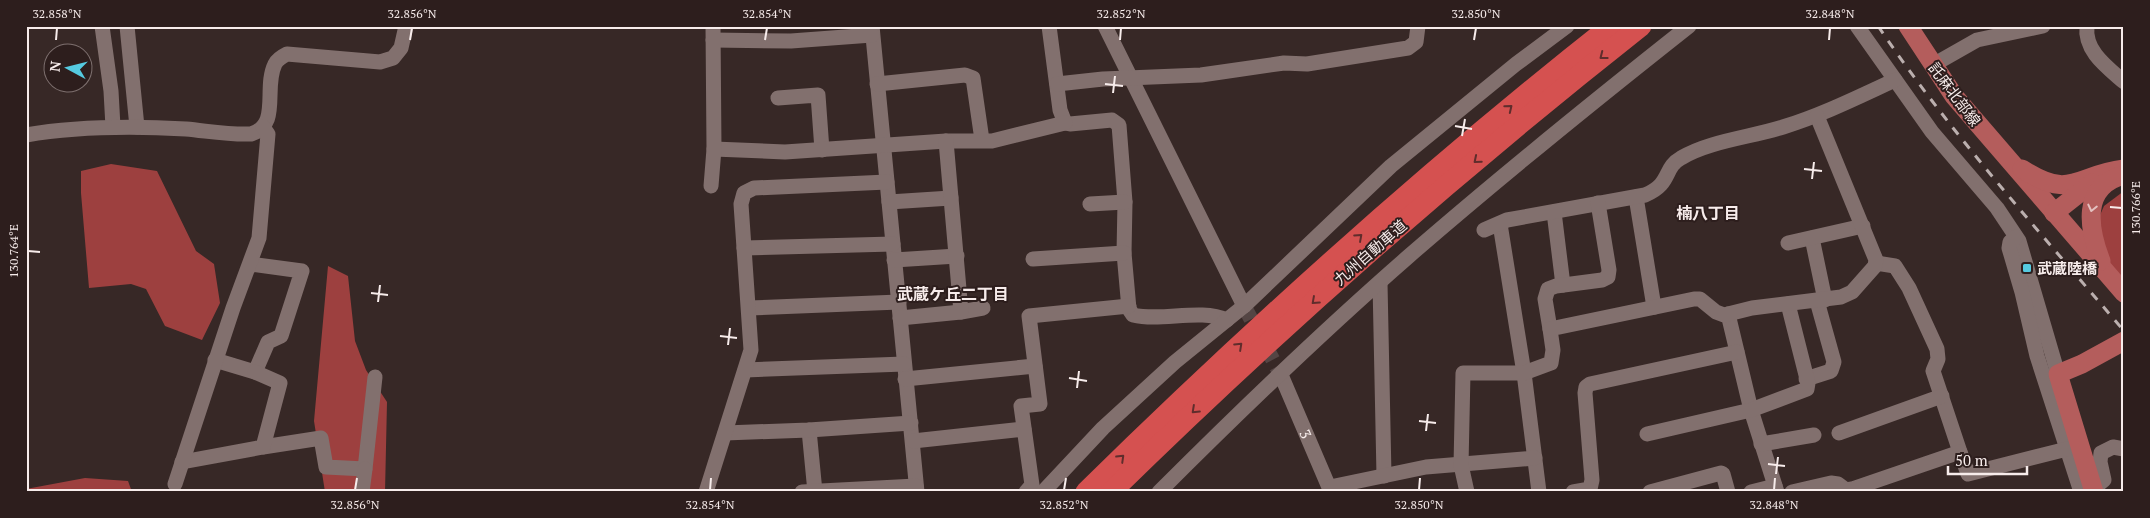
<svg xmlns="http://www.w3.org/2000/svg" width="2150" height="518" viewBox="0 0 2150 518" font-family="'PT Serif','Noto Sans JP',serif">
<rect width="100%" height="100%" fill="#372826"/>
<g fill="#9d403f">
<polygon points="111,164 157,171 196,251 214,264 220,303 202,340 165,326 146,289 131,284 89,288 81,193 81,171"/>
<polygon points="2124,191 2124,287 2109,269 2094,229 2104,206"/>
<polygon points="328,266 348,276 355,341 366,370 387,402 385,492 325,492 314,421"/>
<polygon points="85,478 128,481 132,492 26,492 26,489"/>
</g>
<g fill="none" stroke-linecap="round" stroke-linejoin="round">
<polyline stroke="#544544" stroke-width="15" stroke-dasharray="15 8" stroke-linecap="butt" points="1244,306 1281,375"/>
<g stroke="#82706e" stroke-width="15">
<polyline points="102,26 111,91 113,127"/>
<polyline points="127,26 137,127"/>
<polyline points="872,26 917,492"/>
<path d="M 1049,26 L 1060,110 L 1065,123 L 1070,124 L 1112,120 L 1119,125 L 1125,202 L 1124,253 L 1129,309 L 1133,315 C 1162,322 1200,308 1227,320"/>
<polyline points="1105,26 1244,306"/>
<polyline points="1857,26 1932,132 1997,208 2019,241 2058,374"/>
<path d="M 2087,26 C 2084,51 2107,67 2124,82"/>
<polyline points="713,40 791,41 872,35"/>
<polyline points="1933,65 1977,40 2043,26"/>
<polyline points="877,84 965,75 973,78 982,140"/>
<polyline points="1057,84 1103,79 1201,75 1284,63 1307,64 1408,48 1416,42 1418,26"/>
<polyline points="778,98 818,95 822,150"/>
<path d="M 26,135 C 79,126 132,126 186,129 C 208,131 229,135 251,134 C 281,125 263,88 275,64 C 277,60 283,56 287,54 L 380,62 L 393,58 L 401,48 L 406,26"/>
<polyline points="714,149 785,152 946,141 992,141 1065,123"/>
<polyline points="711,186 714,149 713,26"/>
<polyline points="1636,197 1654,307"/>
<polyline points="889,202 951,198"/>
<polyline points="1090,204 1125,202"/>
<polyline points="1554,212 1563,285"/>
<polyline points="1500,224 1524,373 1539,492"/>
<path d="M 1484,230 L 1507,220 L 1645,195 C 1672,184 1663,168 1681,158 C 1709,141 1752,137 1783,127 C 1822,115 1858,97 1895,80"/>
<polyline points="2016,237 2010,242 2009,248 2022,292 2037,356 2081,492"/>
<polyline points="1812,238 1825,300"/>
<polyline points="1788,243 1863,226"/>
<polyline points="744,248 893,244"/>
<polyline points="1033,259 1124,253"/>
<polyline points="894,260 957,256"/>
<polyline points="1876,263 1895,266 1909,288 1937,349 1938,359 1933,371 1960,452"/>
<polyline points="1380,283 1384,476"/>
<polyline points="749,308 899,302"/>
<polyline points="961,312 983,308"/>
<polyline points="1728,314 1751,410 1777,492"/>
<polyline points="900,318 961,312 946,141"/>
<polyline points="1550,329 1545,299 1548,289 1556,286 1602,280 1608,277 1609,270 1598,203"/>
<polyline points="215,360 255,372 268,342 281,336 302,271 250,264"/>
<polyline points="745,370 904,364"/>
<path id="s1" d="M 1281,375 L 1331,492"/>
<polyline points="905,379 1035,366"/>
<polyline points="1806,379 1831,371 1834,362 1817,301"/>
<polyline points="809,430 815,492"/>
<polyline points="725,433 809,430 911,423"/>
<polyline points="1839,433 1942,396"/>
<polyline points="1647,434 1751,410 1807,389 1808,383 1788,304"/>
<polyline points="913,441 1024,429"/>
<polyline points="1761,444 1814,435"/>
<polyline points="263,447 321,438 326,467 365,469 375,377"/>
<polyline points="182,462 263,447 280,383 255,372"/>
<polyline points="175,484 233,308 259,238 268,134 263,127"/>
<polyline points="1330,487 1426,467 1535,458"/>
<polyline points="2093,489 2104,480 2100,462 2101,453 2113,447 2124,449"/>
<polyline points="362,492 365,469"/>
<polyline points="706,492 751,350 741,204 744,193 754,188 887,182"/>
<polyline points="802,492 916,486"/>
<polyline points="1026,492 1032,485 1021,406 1040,404 1029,316 1129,306"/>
<polyline points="1043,492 1103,428 1175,362 1244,306 1391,166 1516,64 1567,26"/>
<path d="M 1159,492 C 1240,411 1323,331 1409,256 C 1500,177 1594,101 1689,26"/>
<polyline points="1467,492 1461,465 1463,373 1524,373 1551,363 1553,350 1550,329 1694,299 1700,299 1716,312 1724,315 1752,308 1841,297 1852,292 1875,266 1876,260 1817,116"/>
<polyline points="1573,492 1590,489 1592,480 1585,393 1586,387 1590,384 1737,352"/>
<polyline points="1650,492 1721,473 1723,474 1728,492"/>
<polyline points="1751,492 1775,486"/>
<polyline points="1792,492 1831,483 1838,484 1846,490 1852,489 1960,452 1968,474 2067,449"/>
</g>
<g stroke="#b45d5c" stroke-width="19">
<polyline points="1908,26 1954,96 2124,293"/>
<path d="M 2022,169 C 2072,201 2075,175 2124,169"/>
<polyline points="2054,213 2092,183"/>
<path d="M 2101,261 C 2089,230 2080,186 2124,175"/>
<polyline points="2094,492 2058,374 2082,364 2124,341"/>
</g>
<g stroke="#d55150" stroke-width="21">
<path d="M 1086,492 C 1253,328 1427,171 1611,26"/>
<path d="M 1111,492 C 1279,327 1456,172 1641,26"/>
</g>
<path stroke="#bbafae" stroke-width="3" stroke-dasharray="9 9" stroke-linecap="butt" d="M 1878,26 C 1951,134 2039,231 2124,331"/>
</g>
<defs><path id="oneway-chevron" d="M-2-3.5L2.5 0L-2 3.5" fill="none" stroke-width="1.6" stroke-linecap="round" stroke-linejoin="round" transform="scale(1.25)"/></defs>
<g stroke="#5f2d2c">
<use href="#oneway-chevron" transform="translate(1603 56) rotate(142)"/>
<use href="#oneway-chevron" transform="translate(1509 108) rotate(-39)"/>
<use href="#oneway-chevron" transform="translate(1477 160) rotate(140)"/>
<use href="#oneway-chevron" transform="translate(1359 237) rotate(-42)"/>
<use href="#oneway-chevron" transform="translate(1315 301) rotate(138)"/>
<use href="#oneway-chevron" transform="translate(1239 346) rotate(-43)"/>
<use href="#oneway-chevron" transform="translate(1195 410) rotate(137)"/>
<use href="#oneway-chevron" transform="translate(1121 458) rotate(-44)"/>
</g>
<use stroke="#e3c1c0" href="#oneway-chevron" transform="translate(2092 208) rotate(103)"/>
<path fill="none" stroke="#f7eceb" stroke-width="2" d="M 56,40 L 57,28M 410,40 L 412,28M 765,40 L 767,28M 1120,40 L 1121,28M 1474,40 L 1476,28M 1829,40 L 1830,28M 1105,84 L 1123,86M 1113,93 L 1115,76M 1455,126 L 1472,129M 1462,136 L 1465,119M 1804,169 L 1822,171M 1812,179 L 1814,162M 2110,207 L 2122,208M 28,251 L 40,252M 371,293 L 388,295M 378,302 L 380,285M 720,336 L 737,338M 728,345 L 730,328M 1069,378 L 1087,381M 1077,388 L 1079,371M 1419,421 L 1436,423M 1426,431 L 1428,414M 1768,464 L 1785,466M 1776,474 L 1778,457M 355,490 L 357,478M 710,490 L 711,478M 1064,490 L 1066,478M 1419,490 L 1420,478M 1774,490 L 1775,478"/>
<rect fill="#55cae0" stroke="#2d1e1d" stroke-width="2" x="2022" y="263" width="10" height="10" rx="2.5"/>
<g text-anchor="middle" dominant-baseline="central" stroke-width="4" stroke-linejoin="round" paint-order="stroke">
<g font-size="15" fill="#f7eceb" stroke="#2d1e1d">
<text transform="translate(1955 94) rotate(53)">託麻北部線</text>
<text transform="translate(1370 252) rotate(-41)">九州自動車道</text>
<text stroke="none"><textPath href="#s1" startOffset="64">3</textPath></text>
</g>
<g font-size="15" font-weight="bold" fill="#f7eceb" stroke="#2d1e1d" text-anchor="start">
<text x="2037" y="268">武蔵陸橋</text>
</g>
<g font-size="16" font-weight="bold" fill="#f7eceb" stroke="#2d1e1d">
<text x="1708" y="213">楠八丁目</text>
<text x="953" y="294">武蔵ケ丘二丁目</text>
</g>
</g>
<rect width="2150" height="518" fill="none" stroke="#2d1e1d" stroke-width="55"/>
<g transform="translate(68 68) rotate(277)"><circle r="24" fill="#2d1e1d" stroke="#7e706f"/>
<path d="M0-4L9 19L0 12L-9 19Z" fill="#55cae0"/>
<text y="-8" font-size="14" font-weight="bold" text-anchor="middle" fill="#f7eceb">N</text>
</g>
<path d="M1948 466v8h79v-8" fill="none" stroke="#f7eceb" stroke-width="2.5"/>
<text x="1955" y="466" font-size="15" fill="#f7eceb" stroke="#2d1e1d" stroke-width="4" paint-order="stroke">50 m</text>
<rect x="28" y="28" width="2094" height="462" fill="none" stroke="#f7eceb" stroke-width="2"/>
<g font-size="12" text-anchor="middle" fill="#f7eceb">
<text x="57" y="18">32.858°N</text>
<text x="412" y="18">32.856°N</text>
<text x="767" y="18">32.854°N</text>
<text x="1121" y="18">32.852°N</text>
<text x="1476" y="18">32.850°N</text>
<text x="1830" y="18">32.848°N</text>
<text transform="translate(2136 208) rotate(-90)" y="4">130.766°E</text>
<text transform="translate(14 251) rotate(-90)" y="4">130.764°E</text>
<text x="355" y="509">32.856°N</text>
<text x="710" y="509">32.854°N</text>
<text x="1064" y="509">32.852°N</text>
<text x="1419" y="509">32.850°N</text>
<text x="1774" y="509">32.848°N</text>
</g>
</svg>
